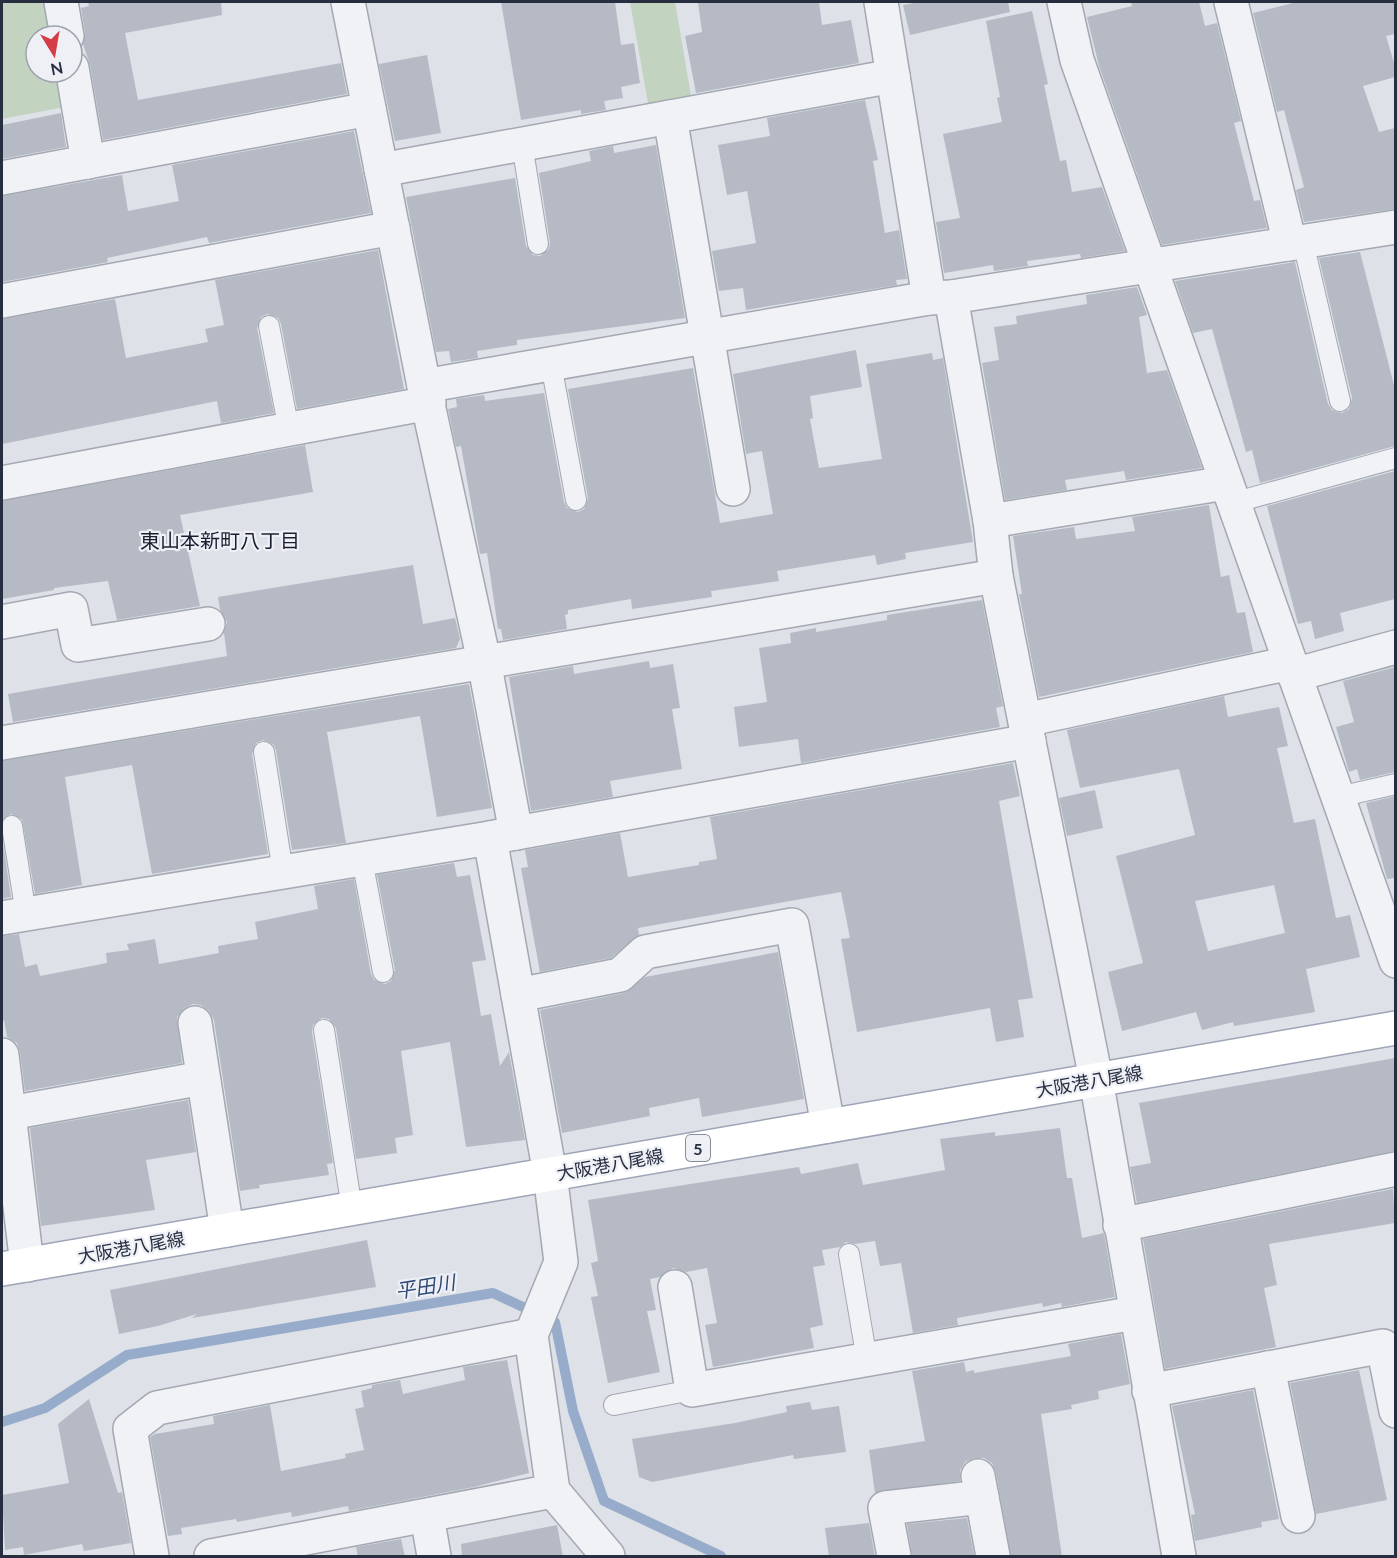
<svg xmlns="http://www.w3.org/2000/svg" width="1397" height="1558" viewBox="0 0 1397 1558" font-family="Lato,'Noto Sans JP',sans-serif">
<rect width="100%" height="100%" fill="#dee1e8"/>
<g fill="#c2d3bf">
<polygon points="2,2 43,2 50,36 36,36 36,72 57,72 64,107 2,119"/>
<polygon points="630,2 675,2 691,96 648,103"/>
</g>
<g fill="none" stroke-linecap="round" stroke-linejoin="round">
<polyline stroke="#97acca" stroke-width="10" points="2,1422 45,1408 127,1355 493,1293 555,1322 573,1411 604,1501 721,1556"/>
</g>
<g fill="#b5bac5" fill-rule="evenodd">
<polygon points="88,2 221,2 222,15 125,33 138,100 341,63 347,94 103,140 90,65 83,44 85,33 81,8 89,6"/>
<polygon points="501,2 615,2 621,45 634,43 640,83 621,87 623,98 604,101 606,110 581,114 581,110 521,120"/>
<polygon points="698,2 819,2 822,25 851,20 859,63 696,93 685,36 702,32"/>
<polygon points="920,2 1008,2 1010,12 910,35 903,5"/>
<polygon points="1131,2 1199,2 1205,26 1217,23 1241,121 1234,123 1254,201 1260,200 1267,228 1162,245 1099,66 1087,17 1132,6"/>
<polygon points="1297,2 1395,2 1395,34 1386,36 1395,66 1395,77 1363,86 1379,132 1395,128 1395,209 1304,222 1296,190 1304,187 1284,110 1277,112 1253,13"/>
<polygon points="1032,11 1048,84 1044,85 1060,161 1066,160 1072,192 1102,187 1125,251 1081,258 1080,254 1027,261 1028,266 994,271 993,265 944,273 936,222 960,218 943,134 1002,122 997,98 1000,97 986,21"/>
<polygon points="427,55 441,133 395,141 379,64"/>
<polygon points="865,100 878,160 873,161 885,233 899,230 907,279 896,280 897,285 746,310 743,288 719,291 712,251 756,243 747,191 727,195 718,145 770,136 767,118"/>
<polygon points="61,113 66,147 2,159 2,125"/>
<polygon points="354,131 371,213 209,243 207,237 107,258 108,262 2,282 2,196 122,175 128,211 179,201 172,165"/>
<polygon points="656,145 685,318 517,340 517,345 477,351 478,358 451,362 449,351 436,352 406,197 515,178 526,246 533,255 540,256 549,249 550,243 539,173 591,161 589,151 613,146 614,153"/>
<polygon points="378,250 404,389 297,409 281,324 278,318 267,314 261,317 257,328 274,413 221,423 217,401 2,444 2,319 115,299 126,358 208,342 205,329 224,325 215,280"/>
<polygon points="1360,252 1395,389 1395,446 1260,483 1252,450 1246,452 1212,329 1193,333 1175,281 1295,262 1328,404 1332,410 1342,413 1349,409 1352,398 1319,258"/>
<polygon points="1137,287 1147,315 1139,317 1147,373 1167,370 1202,468 1126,480 1124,471 1065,480 1067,490 1005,500 982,363 999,360 994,327 1017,324 1016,316 1087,304 1086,295"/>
<polygon points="856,350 862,387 810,396 813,418 810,419 819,468 882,459 866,364 932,353 933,360 943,358 973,542 905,553 906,559 877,565 875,555 777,571 779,581 711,591 712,597 632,609 631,599 568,610 568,614 565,615 567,629 503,640 501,629 498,629 487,553 480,554 461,446 456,447 448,409 457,407 456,399 484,395 485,401 544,393 564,502 567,508 578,512 584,509 588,498 568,389 693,368 720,523 773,514 762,451 746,454 733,374"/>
<polygon points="305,445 313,492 180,515 200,606 117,620 108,581 54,588 54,590 2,599 2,501"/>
<polygon points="1395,471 1395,599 1340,613 1344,631 1315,639 1311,621 1298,624 1267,506"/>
<polygon points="1209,505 1221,577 1229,575 1237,613 1245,612 1253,652 1039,697 1019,594 1022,594 1013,536 1074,527 1076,539 1135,531 1132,517"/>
<polygon points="413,565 423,624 455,618 460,639 456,648 13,722 8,694 227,656 224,633 227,622 220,610 218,597"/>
<polygon points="982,600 1003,706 996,708 1000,727 801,763 798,739 739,747 734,707 767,702 759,648 791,643 790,633 816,628 816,632 887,620 887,615"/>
<polygon points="649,661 650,668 673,664 680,708 672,709 682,769 610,781 613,797 531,811 509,677 573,666 574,674"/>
<polygon points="1395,667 1395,772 1360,780 1357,769 1349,772 1336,727 1354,722 1343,681"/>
<polygon points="469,684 492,808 437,817 420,716 327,732 346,843 292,850 276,750 273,744 263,740 256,743 252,754 268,854 152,874 132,765 65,777 82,885 35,894 22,819 11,814 2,821 2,761"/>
<path d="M 1224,696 L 1228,717 L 1279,707 L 1288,746 L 1277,748 L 1294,823 L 1315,819 L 1336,918 L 1350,915 L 1360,957 L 1306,969 L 1315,1012 L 1234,1026 L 1233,1022 L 1202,1030 L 1196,1012 L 1122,1031 L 1108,972 L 1143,963 L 1116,856 L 1195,835 L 1179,769 L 1080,788 L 1067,730 ZM 1274,885 L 1285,933 L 1208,951 L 1195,901 Z"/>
<polygon points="1013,763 1020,796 999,801 1033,998 1018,1000 1024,1037 996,1042 990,1008 857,1032 841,939 850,938 841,892 638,928 639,935 611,958 540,972 521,868 528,867 525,850 620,833 628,877 699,865 699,862 717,859 710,817"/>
<polygon points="1095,790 1103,828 1067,836 1059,798"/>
<polygon points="1395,796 1395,878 1387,879 1366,803"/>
<polygon points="2,836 11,897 2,899"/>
<polygon points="454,863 457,877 470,875 486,960 472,962 481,1016 491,1014 500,1066 509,1052 525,1140 466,1147 450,1042 401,1051 413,1135 395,1138 397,1153 356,1159 336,1028 329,1019 322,1018 313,1025 312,1032 333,1163 327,1164 329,1175 259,1185 260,1188 240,1191 214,1020 209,1011 201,1005 193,1004 184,1008 177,1017 182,1063 25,1091 20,1052 17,1043 7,1037 4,1020 2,1021 2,936 19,934 25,967 37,964 40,976 107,963 106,953 129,950 127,944 155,939 159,964 219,953 218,946 258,939 255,922 318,909 314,886 354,879 371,974 374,980 385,984 391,981 395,970 377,875"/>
<polygon points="778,952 804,1099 702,1117 699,1098 649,1108 650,1116 562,1133 540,1010 624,993 645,977"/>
<polygon points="1395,1058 1395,1151 1137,1203 1130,1167 1151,1163 1139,1103"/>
<polygon points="188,1100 196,1152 146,1160 155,1210 41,1226 30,1128"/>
<polygon points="1060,1128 1067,1178 1072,1178 1082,1238 1104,1233 1115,1297 1062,1307 1061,1303 1043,1307 1042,1303 957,1318 958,1325 913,1333 901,1263 880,1266 875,1241 855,1244 846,1242 840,1247 822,1250 825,1265 813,1267 823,1325 810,1328 814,1348 713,1367 705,1325 717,1323 707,1268 686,1272 673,1268 660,1277 650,1279 656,1310 647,1311 660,1372 608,1383 591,1297 598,1296 591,1263 598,1261 588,1200 799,1167 801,1174 858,1163 863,1185 945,1170 940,1139 995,1132 995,1136"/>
<polygon points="1393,1189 1395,1223 1269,1244 1277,1285 1264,1288 1276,1347 1165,1369 1143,1239"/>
<polygon points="367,1240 376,1287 192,1318 197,1314 158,1326 119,1334 110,1290"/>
<polygon points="1121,1334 1130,1384 1098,1391 1099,1399 1071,1405 1072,1409 1041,1414 1062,1557 1011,1557 996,1473 992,1463 984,1458 974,1458 965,1462 960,1470 960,1481 875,1493 869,1450 925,1441 912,1371 964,1362 966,1372 974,1370 974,1373 1071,1356 1068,1344"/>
<polygon points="507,1360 529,1473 474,1487 349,1511 348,1506 292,1517 291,1512 237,1522 236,1519 181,1528 182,1534 168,1536 150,1437 155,1434 214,1424 213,1416 270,1405 281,1471 346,1458 345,1454 364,1450 355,1409 364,1407 361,1391 372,1388 372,1385 400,1380 403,1394 465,1380 463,1367"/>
<polygon points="1359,1370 1387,1500 1316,1514 1290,1383"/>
<polygon points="1253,1390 1279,1519 1261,1522 1262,1527 1195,1541 1191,1515 1195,1514 1172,1406"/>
<polygon points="89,1399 118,1493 122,1492 131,1543 84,1551 82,1544 24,1555 23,1547 5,1550 2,1495 69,1483 58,1424"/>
<polygon points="810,1402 812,1410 839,1406 846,1452 794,1459 793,1455 652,1482 639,1477 632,1439 735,1423 787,1412 786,1406"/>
<polygon points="967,1518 974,1555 912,1557 907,1524"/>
<polygon points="869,1523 875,1557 829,1557 825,1528"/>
<polygon points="557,1525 563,1557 462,1557 461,1544"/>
<polygon points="401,1539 405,1557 358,1557 356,1547"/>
</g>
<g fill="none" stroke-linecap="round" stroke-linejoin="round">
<g stroke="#a3a8b2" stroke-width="22">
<g id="lane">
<polyline points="522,144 538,244"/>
<polyline points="1303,242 1340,401"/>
<polyline points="269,326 289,430"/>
<polyline points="551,364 576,500"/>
<polyline points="1233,503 1396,458"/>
<polyline points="264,752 283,872"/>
<polyline points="1338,797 1396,784"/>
<polyline points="12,826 26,914"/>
<polyline points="362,859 383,972"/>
<polyline points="324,1030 352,1209"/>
<polyline points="849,1254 867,1360"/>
<polyline points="614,1405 692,1390"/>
</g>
</g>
<g stroke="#a3a8b2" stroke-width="36">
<g id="street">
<polyline points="61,2 67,36"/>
<polyline points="348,2 424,386 484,661 516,833 490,838 550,1174 561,1262 531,1335 553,1491 608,1556"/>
<polyline points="881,2 929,298"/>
<polyline points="1064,2 1077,60 1396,961"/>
<polyline points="1231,2 1290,244"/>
<polyline points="72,68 88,162"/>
<polyline points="670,117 733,489"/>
<polyline points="381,170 893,76"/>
<polyline points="2,178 369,109"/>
<polyline points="951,297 990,521 996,576 1096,1079 1179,1556"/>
<polyline points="2,301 393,228"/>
<polyline points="424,386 929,298 951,297 1396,227"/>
<polyline points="2,483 429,403"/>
<polyline points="990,521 1226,483"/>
<polyline points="2,622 71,609 78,645 208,624"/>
<polyline points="1294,675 1396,647"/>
<polyline points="1025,720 1290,663"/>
<polyline points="2,743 996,576"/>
<polyline points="516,833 1029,741"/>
<polyline points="2,918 490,838"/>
<polyline points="518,995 620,975 645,952 792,925 828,1126"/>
<polyline points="195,1023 227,1230"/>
<polyline points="2,1055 27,1265"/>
<polyline points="10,1113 203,1078"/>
<polyline points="1120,1225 1396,1169"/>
<polyline points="675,1287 692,1390 1135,1313"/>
<polyline points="1268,1368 1298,1516"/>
<polyline points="1149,1391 1383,1346 1396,1411"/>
<polyline points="978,1476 993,1556"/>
<polyline points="427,1516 434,1556"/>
<polyline points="152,1556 130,1429 157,1408 531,1335"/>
<polyline points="211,1556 553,1491"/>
<polyline points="894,1556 885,1508 982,1497"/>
</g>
</g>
<g stroke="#9da4b5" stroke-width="36">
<polyline id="primary" points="2,1269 1396,1028"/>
</g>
<use href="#lane" stroke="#f1f2f6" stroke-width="20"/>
<use href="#street" stroke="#f1f2f6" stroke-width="33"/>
<use href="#primary" stroke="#fff" stroke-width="33"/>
</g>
<g text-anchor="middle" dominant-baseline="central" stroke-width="4.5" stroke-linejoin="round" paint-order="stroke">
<rect fill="#eef0f6" stroke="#626877" stroke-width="1.5" x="686" y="1135" width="24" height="26" rx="4.5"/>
<g font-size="16" font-weight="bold" fill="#262e40">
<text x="698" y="1148">5</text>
</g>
<g font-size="18" fill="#262e40" stroke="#eef0f6">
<text transform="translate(1089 1081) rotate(-10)">大阪港八尾線</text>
<text transform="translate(610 1164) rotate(-10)">大阪港八尾線</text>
<text transform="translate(131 1247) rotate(-10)">大阪港八尾線</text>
</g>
<g font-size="20" fill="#191f31" stroke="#eef0f6">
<text x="220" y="540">東山本新町八丁目</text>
</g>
<g font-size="20" font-style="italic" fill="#2f4976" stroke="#eef0f6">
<text transform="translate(425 1286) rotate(-9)">平田川</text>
</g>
</g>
<rect width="1397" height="1558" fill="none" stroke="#262e40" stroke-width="6"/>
<g transform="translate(54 54) rotate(169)"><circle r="28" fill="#eef0f6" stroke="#9ea2ad" stroke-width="1.5"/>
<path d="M0-4.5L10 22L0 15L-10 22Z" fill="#d43c47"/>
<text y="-9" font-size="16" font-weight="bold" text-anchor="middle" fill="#262e40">N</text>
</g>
</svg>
